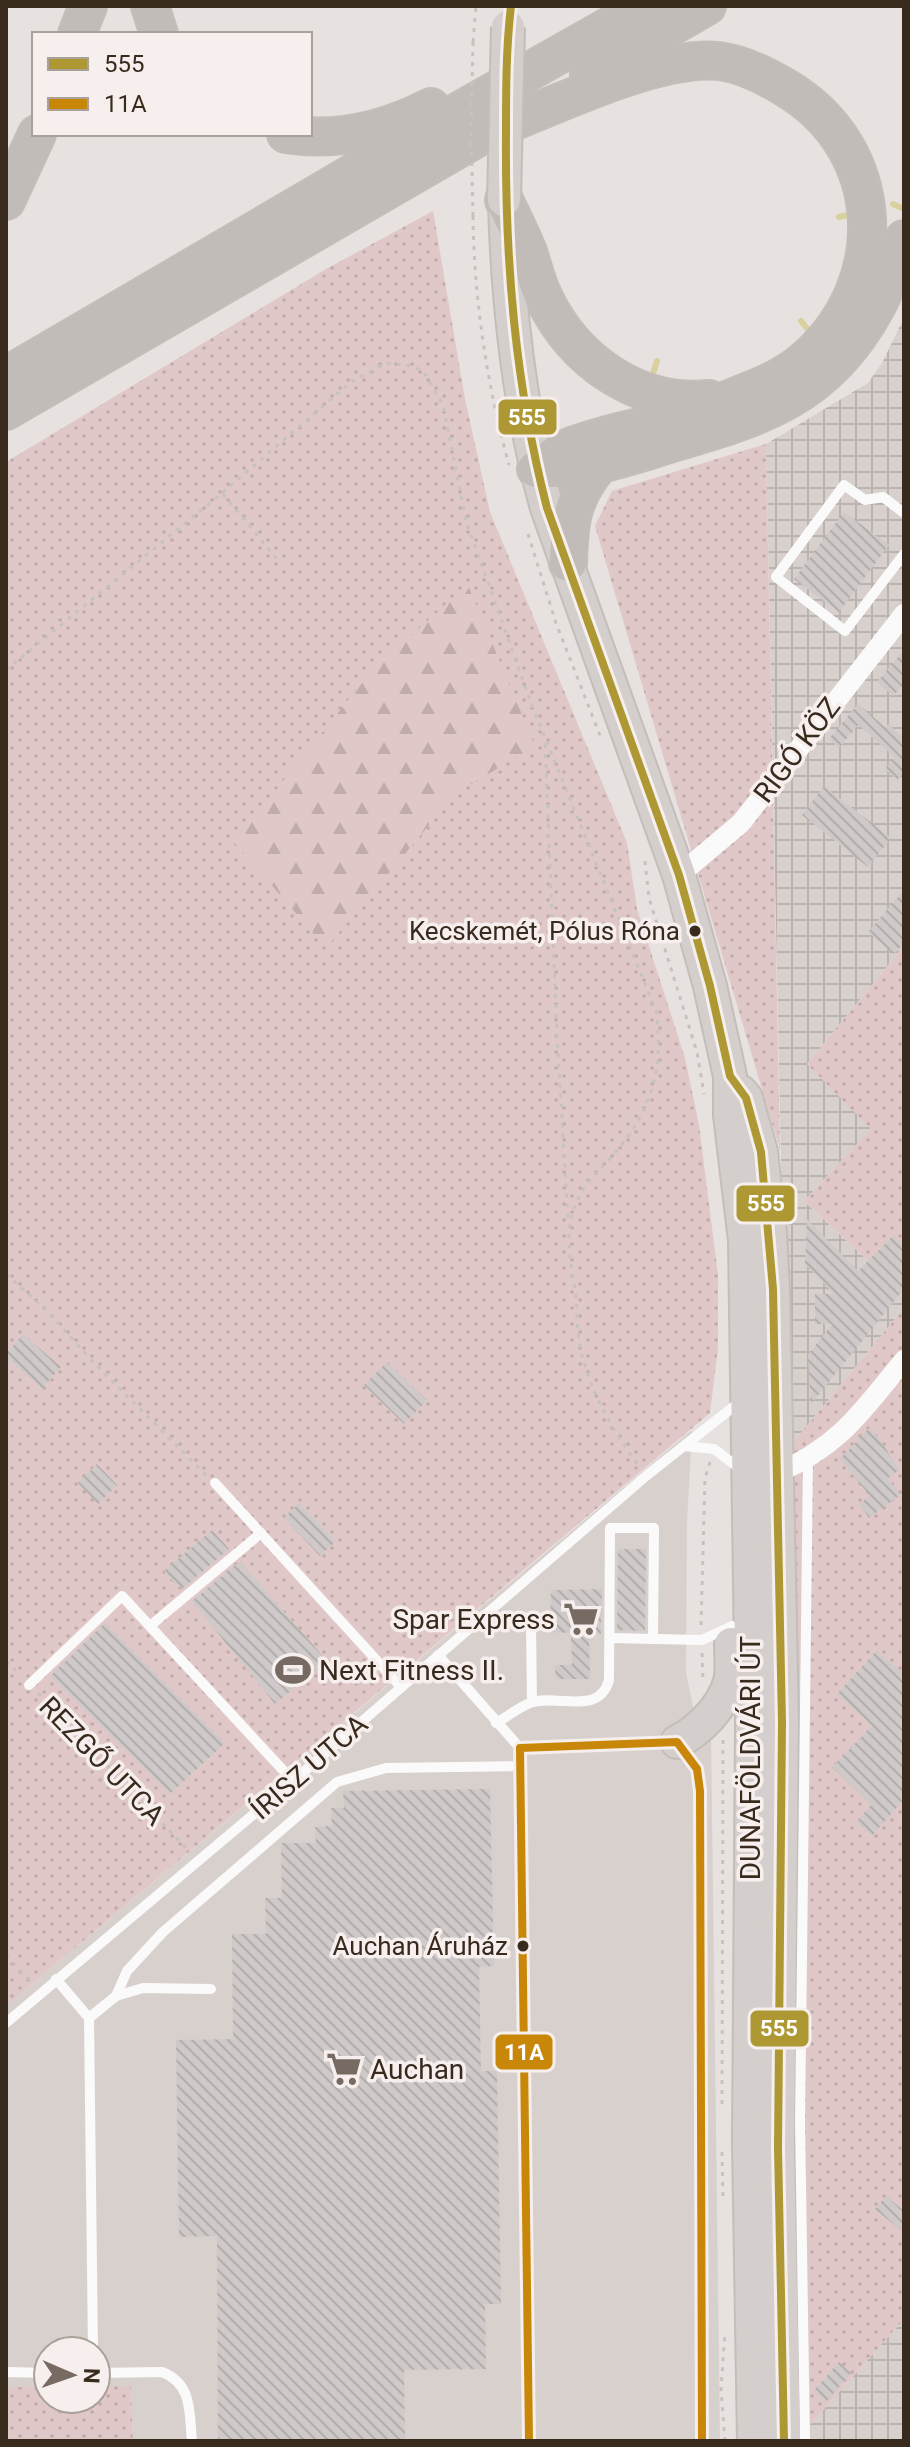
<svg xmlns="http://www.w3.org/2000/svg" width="910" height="2447" viewBox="0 0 910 2447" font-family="Roboto,sans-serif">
<defs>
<pattern id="industrial-grid" width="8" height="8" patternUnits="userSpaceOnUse" patternTransform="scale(2)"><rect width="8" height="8" fill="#d8d0cd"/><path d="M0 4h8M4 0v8" fill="none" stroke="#bab3b0"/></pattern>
<pattern id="green-dots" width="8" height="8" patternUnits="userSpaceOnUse" patternTransform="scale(2)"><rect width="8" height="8" fill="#e1c8c8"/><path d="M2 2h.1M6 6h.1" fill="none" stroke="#c2acab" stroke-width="1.8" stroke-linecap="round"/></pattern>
<pattern id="forest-firs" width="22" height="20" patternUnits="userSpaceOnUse" patternTransform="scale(2)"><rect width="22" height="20" fill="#e1c8c8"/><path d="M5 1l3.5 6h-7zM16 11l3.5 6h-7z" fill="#c2acab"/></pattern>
<pattern id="building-back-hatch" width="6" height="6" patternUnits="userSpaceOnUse" patternTransform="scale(2)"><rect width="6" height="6" fill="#cfcac9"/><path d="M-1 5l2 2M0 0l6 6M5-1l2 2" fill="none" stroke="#b2aeac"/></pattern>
</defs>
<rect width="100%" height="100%" fill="#e7e1e0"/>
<polygon fill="#d8d0cd" points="692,1430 687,1522 686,1673 695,1715 711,1735 720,2441 133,2441 131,2386 96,2386 96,2351 48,2351 48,2387 6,2387 6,2006"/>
<g fill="url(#industrial-grid)">
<polygon points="904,318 904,946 808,1063 871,1129 804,1201 904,1294 904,1308 787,1450 766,444 868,383 882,363"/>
<polygon points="904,2319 904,2441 799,2441 799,2437"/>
</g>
<g fill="url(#green-dots)">
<polygon points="433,211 465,399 490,512 627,843 637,909 685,1058 699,1125 718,1275 718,1348 710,1413 6,2006 6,462 326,269"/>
<polygon points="766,444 780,1150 595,526 612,491"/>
<polygon points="904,946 904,1294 804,1201 871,1129 807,1064"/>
<polygon points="904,1308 904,2319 799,2437 787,1450"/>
<polygon points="96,2386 131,2386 133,2441 6,2441 6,2387 48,2387 48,2399 96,2399"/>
</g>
<polygon fill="url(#forest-firs)" points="468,585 535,746 455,794 326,948 234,842 374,668"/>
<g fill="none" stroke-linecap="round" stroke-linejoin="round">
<g stroke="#d9d09e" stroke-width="6">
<polyline points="893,204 904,209"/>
<polyline points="839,217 853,214"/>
<polyline points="801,321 813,336"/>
<polyline points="651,380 657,361"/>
</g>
</g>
<g fill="url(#building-back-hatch)">
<polygon points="844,512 889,545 839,612 794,579"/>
<polygon points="904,650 904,684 893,696 877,682"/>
<polygon points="858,704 886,728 888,724 904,738 904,772 897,780 885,769 895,757 858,725 839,748 829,739"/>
<polygon points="824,786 891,838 868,867 802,815"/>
<polygon points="904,890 904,943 894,954 868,932"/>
<polygon points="807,1219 858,1271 894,1235 904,1245 904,1289 811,1404 808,1355 832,1324 815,1324 815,1294 834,1294 805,1264"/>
<polygon points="23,1334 61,1367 42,1389 6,1357 6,1354"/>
<polygon points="387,1362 427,1400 404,1424 364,1385"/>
<polygon points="869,1428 879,1438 899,1470 888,1478 900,1495 869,1518 859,1504 870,1496 840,1459"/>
<polygon points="97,1464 117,1485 98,1504 78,1483"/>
<polygon points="299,1503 336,1541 320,1556 284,1518"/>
<polygon points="212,1530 229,1549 182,1589 179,1585 177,1586 164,1571"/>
<polygon points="618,1549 646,1549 645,1631 617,1630"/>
<polygon points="240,1561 327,1661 275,1704 192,1601"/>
<polygon points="602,1589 601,1634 589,1634 590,1679 556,1679 555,1665 572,1665 571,1633 550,1632 551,1590"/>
<polygon points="105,1623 225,1743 170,1794 50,1676"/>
<polygon points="877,1650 904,1675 904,1799 872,1836 856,1822 871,1805 832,1767 872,1726 837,1694"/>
<polygon points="490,1789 494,1966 479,1967 481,2071 497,2071 501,2304 485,2304 486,2369 404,2370 405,2441 218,2441 217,2236 179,2237 176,2040 233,2039 232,1934 266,1934 265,1898 282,1898 281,1843 316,1843 315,1827 332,1826 331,1808 344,1808 343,1791"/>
<polygon points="886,2196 904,2211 904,2233 875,2209"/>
<polygon points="839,2362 851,2373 826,2402 814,2390"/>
</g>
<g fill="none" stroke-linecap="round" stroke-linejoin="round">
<g stroke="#c3beba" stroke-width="36">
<g id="primary">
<path d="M 505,204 C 508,306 519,409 547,508 L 679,875 L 710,986 L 730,1076 L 730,1115 L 745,1240 L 752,1723 L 749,2142 L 754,2441"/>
<polyline points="741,1092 746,1098 761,1152 770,1233 773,1289 782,1722 778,2148 784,2441"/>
<path d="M 677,1742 C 700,1730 722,1708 730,1682 C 733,1670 731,1656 731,1644"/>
</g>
</g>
<g stroke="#c3beba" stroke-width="40">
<g id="highway">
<polyline points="150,6 159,34"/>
<polyline points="77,34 88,6"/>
<polyline points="589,74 707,6"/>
<path d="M 286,134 C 336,142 386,130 431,107"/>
<path d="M 483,134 C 543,111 657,54 719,61 C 743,64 766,76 786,88 C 887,148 893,280 808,357 C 786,377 762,386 734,397 C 721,402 709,409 695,413 C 655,425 611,431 572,446 C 559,451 547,461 536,469"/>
<path d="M 504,200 C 512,217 521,234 528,252 C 533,267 537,284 544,298 C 574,361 638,406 709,399"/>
<polyline points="6,201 37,134"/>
<polyline points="6,376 461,110 645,6"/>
<polyline points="6,411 503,123"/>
<path d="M 549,469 C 591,470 630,456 669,444 C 761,417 827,398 876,307 C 888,286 895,261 904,239"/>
<path d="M 568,563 C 569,521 572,497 599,465"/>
</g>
</g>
<g stroke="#c7c2be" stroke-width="3" stroke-dasharray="4 6" stroke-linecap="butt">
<polyline points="473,42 476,6"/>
<path d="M 473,216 C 474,300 487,385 509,465"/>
<polyline points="223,494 277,559"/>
<polyline points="528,534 556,623 601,738"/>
<path d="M 6,670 L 222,493 L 351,382 L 385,363 L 412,366 L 424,372 L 443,405 L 466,521 L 531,703 L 656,1011 C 664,1068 652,1109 615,1153 C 604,1166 588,1180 580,1195 C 562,1230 570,1254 575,1291 C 578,1309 576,1328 580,1346 C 589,1390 612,1430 639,1466"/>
<polyline points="545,744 557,1034 568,1220"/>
<polyline points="645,861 649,898 697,1052 704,1094"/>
<polyline points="6,1274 44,1308 96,1365 206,1475"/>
<polyline points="701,1625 705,1478 710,1462"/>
<polyline points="702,1653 703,1681"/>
<polyline points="6,1661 19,1674"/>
<polyline points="38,1693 188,1850"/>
<polyline points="6,1955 31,1982"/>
<polyline points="722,2104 723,1740"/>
<polyline points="722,2152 723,2200"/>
<polyline points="725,2441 721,2389 725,2332"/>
</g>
<g stroke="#fbfafa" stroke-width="10">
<polyline points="904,513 883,497 865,500 844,485 776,577 845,631 904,554"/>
<polyline points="684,1446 714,1449 739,1468"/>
<polyline points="215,1483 401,1687"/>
<polyline points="531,1623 532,1702"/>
<polyline points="150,1626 261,1533"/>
<polyline points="610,1638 702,1640 732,1626"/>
<polyline points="438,1655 520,1748 529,2441"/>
<polyline points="29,1685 122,1596 293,1781"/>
<path d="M 496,1723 C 507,1717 519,1707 530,1703 C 557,1693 599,1717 609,1680 L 610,1528 L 654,1528 L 653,1639"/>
<polyline points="520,1748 677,1742 697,1769 700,1791 702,2441"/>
<polyline points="56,1979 89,2018 93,2351"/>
<polyline points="116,1996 143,1988 211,1989"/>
<polyline points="89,2018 116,1996 127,1971 163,1932 337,1782 386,1768 521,1766"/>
<polyline points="6,2023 293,1781 646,1476 742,1400"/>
<polyline points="6,2372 48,2373"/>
<path d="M 96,2373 L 162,2372 C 193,2384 189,2413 192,2441"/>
<polyline points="805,2441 800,2121 808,1459"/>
</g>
<g stroke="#fbfafa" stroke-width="20">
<polyline points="679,875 741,823 904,614"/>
<path d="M 777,1473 C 840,1446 862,1411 904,1360"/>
</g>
<use href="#primary" stroke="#d4cfcc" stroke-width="32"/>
<use href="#highway" stroke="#c1bcb8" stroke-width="36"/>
<g stroke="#c3beba" stroke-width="36" stroke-linecap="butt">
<polyline id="primary-bridge" points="504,200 508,27"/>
</g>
<polyline stroke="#c7c2be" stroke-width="3" stroke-dasharray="4 6" stroke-linecap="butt" points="473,216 471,132 473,42"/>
<use href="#primary-bridge" stroke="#d4cfcc" stroke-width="32"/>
<g stroke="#f6efed" stroke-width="14">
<path id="bus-1" d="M 511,6 C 506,48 506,91 506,134 C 505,261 515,384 547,508 L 679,875 L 710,986 L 730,1076 L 746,1098 L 761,1152 L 773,1289 L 782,1722 L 778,2148 L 784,2441"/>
</g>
<g stroke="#f6efed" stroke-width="14">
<polyline id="bus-2" points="529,2441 520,1748 677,1742 697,1769 700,1791 702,2441"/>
</g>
<use href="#bus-1" stroke="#ad9834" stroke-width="8"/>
<use href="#bus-2" stroke="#c88708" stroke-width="8"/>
</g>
<defs>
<g id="supermarket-bare" transform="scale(2.76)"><path d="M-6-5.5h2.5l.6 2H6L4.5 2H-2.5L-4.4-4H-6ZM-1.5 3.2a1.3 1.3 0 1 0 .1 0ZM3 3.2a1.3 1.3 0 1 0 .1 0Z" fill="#766a62" stroke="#f6efed" stroke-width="2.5" paint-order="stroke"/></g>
<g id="stadium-bare" transform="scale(2.76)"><path d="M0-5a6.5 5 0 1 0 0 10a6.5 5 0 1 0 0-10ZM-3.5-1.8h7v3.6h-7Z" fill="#766a62" stroke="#f6efed" stroke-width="2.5" paint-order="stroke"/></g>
</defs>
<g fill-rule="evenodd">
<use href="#supermarket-bare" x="581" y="1619"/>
<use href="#stadium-bare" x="293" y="1670"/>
<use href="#supermarket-bare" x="344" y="2069"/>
</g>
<g fill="#392a1e" stroke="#f6efed" stroke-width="3">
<circle cx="695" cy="931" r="7"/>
<circle cx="523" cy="1946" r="7"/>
</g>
<g text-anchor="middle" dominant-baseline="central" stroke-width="7" stroke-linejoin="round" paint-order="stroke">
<g font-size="26" fill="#392a1e" stroke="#f6efed" text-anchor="end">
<text x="680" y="931">Kecskemét, Pólus Róna</text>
<text x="508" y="1946">Auchan Áruház</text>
</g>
<g font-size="28" fill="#392a1e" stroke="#f6efed">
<text transform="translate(797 750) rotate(-53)">RIGÓ KÖZ</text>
<text transform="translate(750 1758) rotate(-90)">DUNAFÖLDVÁRI ÚT</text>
<text transform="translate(102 1761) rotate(46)">REZGŐ UTCA</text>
<text transform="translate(309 1767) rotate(-41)">ÍRISZ UTCA</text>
</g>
<g font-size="28" fill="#392a1e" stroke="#f6efed" text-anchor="start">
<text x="555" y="1619" text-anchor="end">Spar Express</text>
<text x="319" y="1670">Next Fitness II.</text>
<text x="370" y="2069">Auchan</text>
</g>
</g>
<g stroke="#f6efed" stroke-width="3">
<rect x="497" y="398" width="61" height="38" rx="8" fill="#ad9834"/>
<rect x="735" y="1184" width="61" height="39" rx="8" fill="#ad9834"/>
<rect x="749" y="2009" width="61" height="39" rx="8" fill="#ad9834"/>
<rect x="494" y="2033" width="60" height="38" rx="8" fill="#c88708"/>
</g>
<g font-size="22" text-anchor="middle" font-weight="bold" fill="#fff">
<text x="527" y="425">555</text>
<text x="766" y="1211">555</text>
<text x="779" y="2036">555</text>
<text x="524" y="2060">11A</text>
</g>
<rect width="910" height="2447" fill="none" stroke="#392a1e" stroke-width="16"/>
<rect x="32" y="32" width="280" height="104" fill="#f6efed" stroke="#aaa09a" stroke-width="2"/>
<rect x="48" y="58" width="40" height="12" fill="#ad9834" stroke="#aaa09a" stroke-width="2"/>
<text x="104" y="72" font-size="24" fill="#392a1e">555</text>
<rect x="48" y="98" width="40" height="12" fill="#c88708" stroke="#aaa09a" stroke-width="2"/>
<text x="104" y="112" font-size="24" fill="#392a1e">11A</text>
<g transform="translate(72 2375) rotate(92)"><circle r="38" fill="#f6efed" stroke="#aaa09a" stroke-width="2"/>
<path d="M0-6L14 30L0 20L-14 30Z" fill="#766a62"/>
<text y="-12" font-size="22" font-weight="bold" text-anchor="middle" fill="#392a1e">N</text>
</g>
</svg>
